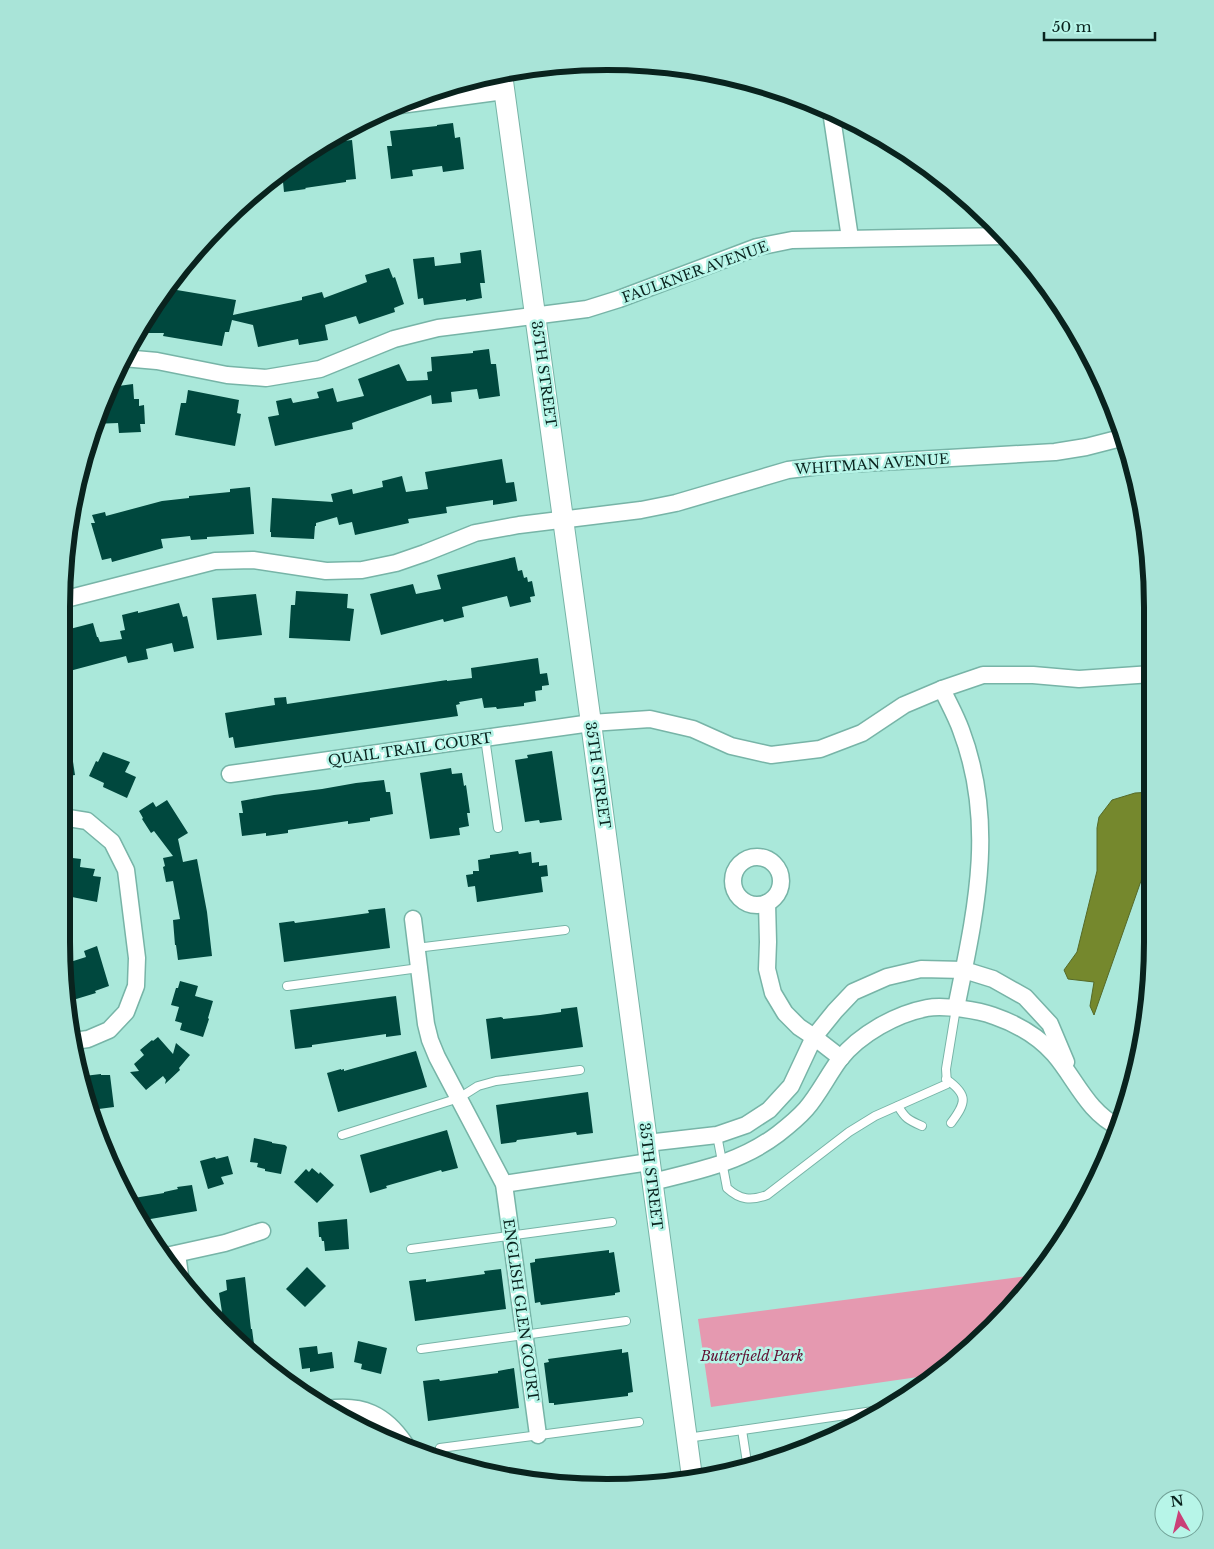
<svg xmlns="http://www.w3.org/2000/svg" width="1214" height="1549" viewBox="0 0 1214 1549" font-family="'Libre Baskerville',serif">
<rect width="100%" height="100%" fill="#aae8da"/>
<polygon fill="#e599b0" points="1036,1275 993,1328 932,1375 711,1407 698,1319"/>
<polygon fill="#75882d" stroke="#556a28" points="1152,792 1152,859 1142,878 1094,1015 1090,1006 1094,982 1068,979 1064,970 1077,952 1097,871 1097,828 1099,817 1112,800 1135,793"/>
<g fill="#00483e">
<polygon points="453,123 455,138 460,137 464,169 443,172 442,166 419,169 412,170 413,176 391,179 387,146 392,146 390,131 437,126 437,125"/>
<polygon points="342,137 343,141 352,140 356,179 346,180 346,182 305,188 306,189 284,192 282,172 328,139"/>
<polygon points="481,250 485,283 480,283 482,298 466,301 466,299 424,305 423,298 418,299 413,259 434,257 435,266 461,263 460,253"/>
<polygon points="389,268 393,278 395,277 404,304 394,308 395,312 359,324 356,316 325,325 328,340 299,345 298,339 258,347 253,325 232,320 229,332 225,332 222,346 163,336 164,333 135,333 165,288 236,300 233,315 302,300 302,297 322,292 324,298 367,282 365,275"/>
<polygon points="489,349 491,364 496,364 500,396 479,399 477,389 451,392 452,402 432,404 431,395 352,423 353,429 275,446 268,417 279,415 276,401 291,398 293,403 319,398 317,392 333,388 337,402 364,396 358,379 399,364 407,381 428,380 427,372 432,371 431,357 473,353 473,351"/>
<polygon points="133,384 134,399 139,399 139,406 144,405 145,424 140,424 141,432 119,433 118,423 93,424 111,387"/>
<polygon points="188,390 239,400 237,413 241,414 235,446 175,435 181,403 186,403"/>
<polygon points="502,459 506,483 514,482 517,501 493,505 493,500 446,507 447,513 408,519 409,523 355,535 352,522 339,525 337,517 316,523 316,526 315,526 314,539 271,537 271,532 270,532 272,498 333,502 331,494 352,489 353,494 383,487 382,481 402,476 406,492 428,489 425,472"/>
<polygon points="250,487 254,534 207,537 207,539 191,540 190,536 161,539 163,548 112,562 111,558 102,560 91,523 95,523 92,515 105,512 106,516 162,501 189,498 189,496 230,492 230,489"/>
<polygon points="515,557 518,571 522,570 524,578 527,577 528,582 532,581 535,596 530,597 531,602 510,607 507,596 462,607 464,617 444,622 443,619 381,635 370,594 413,584 416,594 441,589 437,575"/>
<polygon points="296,591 348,594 347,608 354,609 350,641 289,638 291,605 295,605"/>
<polygon points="256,594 262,635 217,640 212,598"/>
<polygon points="179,603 183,617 187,616 194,648 174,652 172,643 146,649 148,659 128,663 126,656 62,673 62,631 93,623 97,637 98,637 100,642 122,639 120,631 125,630 122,615 138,611 138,613"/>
<polygon points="538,658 540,674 547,673 549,685 542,686 542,690 535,691 536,701 524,703 524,706 497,709 496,707 484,708 482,698 459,702 460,704 456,705 458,716 235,748 233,737 229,738 225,713 275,705 274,698 286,697 287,704 447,680 447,681 472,678 471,668"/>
<polygon points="62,735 69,735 75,775 62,777"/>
<polygon points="552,751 562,820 540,823 539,820 525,822 515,760 528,758 527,755"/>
<polygon points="103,752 130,762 125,772 136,777 127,798 103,787 104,783 89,776 96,761 98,762"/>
<polygon points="451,768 452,774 462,773 464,786 466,785 470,813 467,813 469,826 459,828 460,835 430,839 420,773"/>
<polygon points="384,780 386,792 390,792 393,814 370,818 370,821 348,824 348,821 288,830 288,833 266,836 266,833 242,836 239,813 243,813 241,801 274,795 322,789 356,783"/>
<polygon points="167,800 188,833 178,839 183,862 197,859 207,912 212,956 178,960 176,945 175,945 173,920 180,919 173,881 166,882 163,867 165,866 163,858 173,856 154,831 151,833 142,819 143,818 139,811 153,802 156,807"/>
<polygon points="518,851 519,854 531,852 532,863 539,862 539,866 547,865 548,876 541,877 543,892 477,902 475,886 468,887 466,875 473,874 473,871 479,871 478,860 490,858 490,855"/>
<polygon points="64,857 81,859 80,867 95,869 93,876 101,877 97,902 62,895 65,876 61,876 62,858 64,858"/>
<polygon points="385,908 390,948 284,962 279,923 294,921 295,923 333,918 369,913 368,910"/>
<polygon points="97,946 109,986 95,991 96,993 73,1000 67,983 73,982 67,963 86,957 84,951"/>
<polygon points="180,981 198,986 195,996 213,1001 208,1018 209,1019 203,1037 180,1030 182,1023 175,1021 179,1007 171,1005 176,988 178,988"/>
<polygon points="396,996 401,1035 386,1037 386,1034 312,1045 312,1047 295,1049 290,1010"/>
<polygon points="577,1007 583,1047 491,1059 486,1019 501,1017 503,1018 503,1019 540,1015 561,1012 561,1009"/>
<polygon points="158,1037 173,1054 176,1043 190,1055 179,1068 180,1070 165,1084 166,1080 163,1076 146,1090 130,1072 139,1071 134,1064 144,1055 140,1050 152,1040 153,1041"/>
<polygon points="416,1051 427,1087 338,1112 327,1073 341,1069 341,1070 344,1069 344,1071"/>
<polygon points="101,1074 101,1075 110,1075 114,1107 91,1110 81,1085 85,1085 84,1076"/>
<polygon points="588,1092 593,1133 577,1135 576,1132 555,1135 517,1140 516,1142 501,1144 496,1105"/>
<polygon points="447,1130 458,1168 442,1172 441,1170 386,1186 387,1188 370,1193 360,1155"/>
<polygon points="254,1138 272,1142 272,1143 285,1145 287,1147 281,1174 265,1171 265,1169 257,1167 258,1163 250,1162"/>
<polygon points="228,1156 233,1174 221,1177 224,1184 208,1189 200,1161 215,1157 216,1159"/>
<polygon points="312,1168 319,1174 320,1172 334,1185 317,1203 294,1182 306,1169 309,1172"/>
<polygon points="192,1185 197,1211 139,1221 135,1215 128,1199 164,1193 164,1192 178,1189 177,1187"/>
<polygon points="347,1219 349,1249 325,1251 324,1241 322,1241 321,1237 319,1237 318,1222"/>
<polygon points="609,1250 609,1253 614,1252 620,1292 615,1293 615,1295 541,1305 540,1302 535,1303 530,1263 535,1262 535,1259"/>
<polygon points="307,1267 326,1286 305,1307 286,1289"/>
<polygon points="501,1269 506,1309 415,1321 409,1281 426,1279 426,1282 485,1274 484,1271"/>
<polygon points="245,1277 251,1329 252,1329 254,1344 243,1345 225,1331 219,1293 227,1290 226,1280"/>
<polygon points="358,1341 387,1348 381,1374 361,1369 362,1364 354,1362"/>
<polygon points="317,1346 318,1354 332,1352 334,1368 310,1372 310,1368 302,1369 299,1348"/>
<polygon points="622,1349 622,1353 628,1352 633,1392 628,1393 628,1396 554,1405 554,1403 549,1403 544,1363 549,1362 548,1359"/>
<polygon points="514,1368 519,1408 428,1421 423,1381 439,1379 440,1381 498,1373 498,1371"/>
</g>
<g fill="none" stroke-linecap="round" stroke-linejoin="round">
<g stroke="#77b4a7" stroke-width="10">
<g id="service">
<polyline points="485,738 498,828"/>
<polyline points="416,948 565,930"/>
<polyline points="287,986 419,968"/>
<path d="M 946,1079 C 969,1095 966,1103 951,1123"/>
<path d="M 898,1106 C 905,1118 908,1120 922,1126"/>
<polyline points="342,1135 459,1098 478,1086 496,1081 580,1070"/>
<path d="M 717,1135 L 727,1188 C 740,1200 751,1201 767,1195 L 849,1132 L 875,1116 L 947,1084 L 946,1069 L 956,1008"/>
<polyline points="411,1249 612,1222"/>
<polyline points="421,1349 626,1321"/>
<polyline points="742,1430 748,1469"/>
<polyline points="687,1438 887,1409"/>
<polyline points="440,1448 639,1422"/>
</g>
</g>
<g stroke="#77b4a7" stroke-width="19">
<g id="minor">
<polyline points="400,105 504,91"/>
<polyline points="831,111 850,238"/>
<polyline points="123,358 157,361 227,375 266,378 320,369 394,339 438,328 587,309 619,299 757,247 792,240 1006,236"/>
<polyline points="62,600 215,561 253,560 326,571 362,570 396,563 425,553 475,533 519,525 641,510 676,503 788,470 828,465 1055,452 1086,447 1125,437"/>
<path d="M 942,689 C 948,702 956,716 961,730 C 997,825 975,914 956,1008"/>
<polyline points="230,774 591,723 650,719 693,729 731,746 771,755 820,749 862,733 904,705 942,689 983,675 1033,675 1079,679 1152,674"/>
<polyline points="62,817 87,821 112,842 126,870 137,958 136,986 126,1012 109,1030 88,1039 74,1041"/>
<circle cx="757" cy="881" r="24"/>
<polyline points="767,903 768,942 767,969 773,993 785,1013 799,1027 814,1037 841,1058"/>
<polyline points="413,919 426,1024 430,1040 437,1057 504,1184 538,1435"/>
<polyline points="647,1143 717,1135 746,1125 769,1110 791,1086 814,1037 835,1011 853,992 887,977 921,969 964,970 993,979 1025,997 1050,1024 1066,1062"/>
<path d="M 652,1182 C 697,1171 740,1163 778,1134 C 787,1127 798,1118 806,1109 C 819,1094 828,1075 840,1059 C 860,1034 896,1014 927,1008 C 944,1005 978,1010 994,1016 C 1017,1024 1038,1036 1054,1054 C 1075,1078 1088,1113 1119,1127"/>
<polyline points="504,1184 649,1162"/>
<polyline points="177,1254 180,1275"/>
<polyline points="166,1256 225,1243 262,1231"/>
<path d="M 327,1409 C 362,1404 385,1414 405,1444"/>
</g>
</g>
<g stroke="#77b4a7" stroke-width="22">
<polyline id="tertiary" points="502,74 591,723 692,1477"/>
</g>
<use href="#service" stroke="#fff" stroke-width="8"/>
<use href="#minor" stroke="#fff" stroke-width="16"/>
<use href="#tertiary" stroke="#fff" stroke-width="20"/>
</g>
<g text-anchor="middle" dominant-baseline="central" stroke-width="5" stroke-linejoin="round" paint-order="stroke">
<g font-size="14" fill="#09231e" stroke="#b7f5e8">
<text transform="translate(695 272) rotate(-20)">FAULKNER AVENUE</text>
<text transform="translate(544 374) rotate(82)">35TH STREET</text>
<text transform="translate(872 464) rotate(-4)">WHITMAN AVENUE</text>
<text transform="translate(410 749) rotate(-8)">QUAIL TRAIL COURT</text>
<text transform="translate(598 775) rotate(82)">35TH STREET</text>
<text transform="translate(651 1176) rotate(83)">35TH STREET</text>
<text transform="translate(521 1310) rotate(82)">ENGLISH GLEN COURT</text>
</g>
<g font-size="14" font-style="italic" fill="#610e32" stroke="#b7f5e8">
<text x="752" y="1356">Butterfield Park</text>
</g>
</g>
<path d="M0 0H1214V1549H0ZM607 70H607A537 537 0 0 1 1144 607V942A537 537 0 0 1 607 1479H607A537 537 0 0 1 70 942V607A537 537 0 0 1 607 70Z" fill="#a9e4d8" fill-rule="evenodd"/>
<path fill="none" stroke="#09231e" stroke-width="6" d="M607 70H607A537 537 0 0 1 1144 607V942A537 537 0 0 1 607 1479H607A537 537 0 0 1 70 942V607A537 537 0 0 1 607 70Z"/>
<g transform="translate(1179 1514) rotate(352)"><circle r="24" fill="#b7f5e8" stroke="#71a197"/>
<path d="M0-4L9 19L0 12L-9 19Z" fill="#ca4077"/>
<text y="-8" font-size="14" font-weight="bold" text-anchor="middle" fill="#09231e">N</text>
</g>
<path d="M1044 32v8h111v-8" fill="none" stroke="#09231e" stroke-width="2.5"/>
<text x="1052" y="32" font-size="15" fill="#09231e" stroke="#b7f5e8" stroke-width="4" paint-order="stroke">50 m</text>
</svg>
